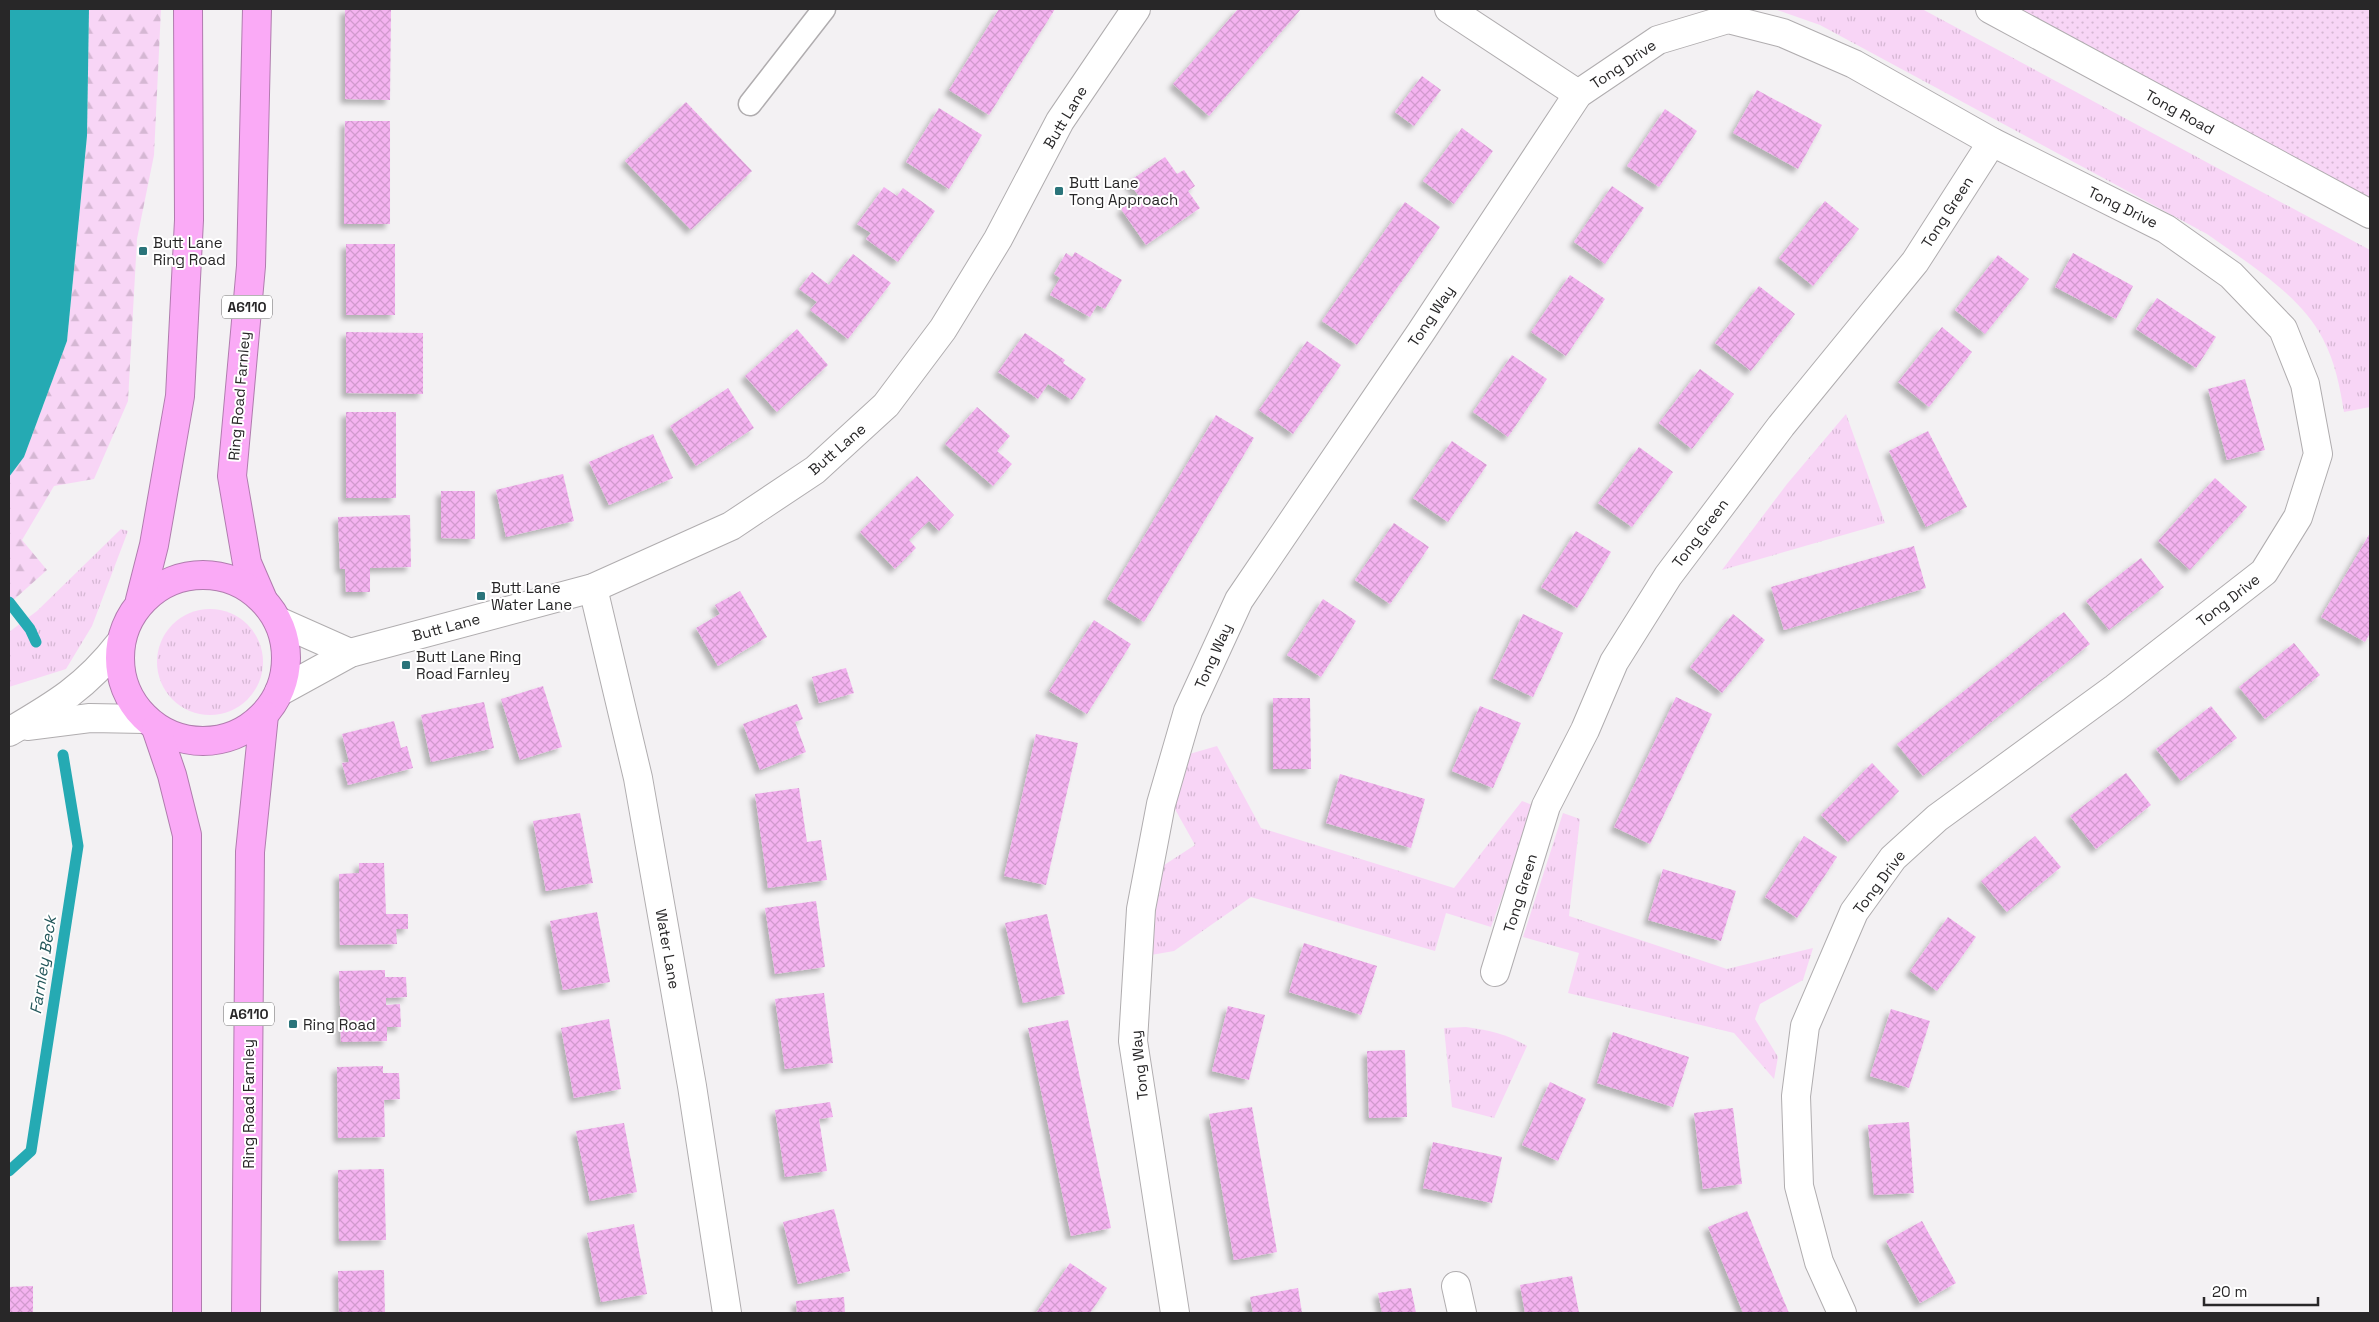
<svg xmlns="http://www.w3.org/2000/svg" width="2379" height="1322" viewBox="0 0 2379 1322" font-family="'Space Grotesk',sans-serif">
<defs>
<pattern id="grass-tufts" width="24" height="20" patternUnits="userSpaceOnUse" patternTransform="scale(1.25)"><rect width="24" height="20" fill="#f8d5f6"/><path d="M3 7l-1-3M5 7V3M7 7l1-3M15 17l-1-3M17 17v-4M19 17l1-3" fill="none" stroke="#d5b7d3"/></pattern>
<pattern id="forest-firs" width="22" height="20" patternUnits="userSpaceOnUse" patternTransform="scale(1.25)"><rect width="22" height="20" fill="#f8d5f6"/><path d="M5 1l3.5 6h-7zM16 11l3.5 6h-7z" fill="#d5b7d3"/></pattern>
<pattern id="park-dots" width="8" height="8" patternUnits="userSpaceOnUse" patternTransform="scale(1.25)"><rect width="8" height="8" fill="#f8d5f6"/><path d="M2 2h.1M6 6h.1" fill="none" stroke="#d5b7d3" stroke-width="1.8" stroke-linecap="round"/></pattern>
<pattern id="building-cross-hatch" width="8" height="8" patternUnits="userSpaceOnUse" patternTransform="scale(1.25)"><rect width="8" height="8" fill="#f4b3f0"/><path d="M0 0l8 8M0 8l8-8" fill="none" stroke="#d19ace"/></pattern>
<filter id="shadow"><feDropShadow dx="-4.5" dy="4.5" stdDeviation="2.5" flood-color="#0004"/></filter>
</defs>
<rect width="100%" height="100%" fill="#f3f1f3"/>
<g fill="url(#grass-tufts)">
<path d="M 1766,9 L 1922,9 L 2370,250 L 2370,407 L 2344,412 C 2340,387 2335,362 2323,339 C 2301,295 2246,262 2207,234 L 1820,25 L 1777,10 Z"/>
<polygon points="1846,414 1885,523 1722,570 1787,484"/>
<polygon points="121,529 128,531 92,626 66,669 9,687 9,632 37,611"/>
<circle cx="210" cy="662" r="53"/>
<polygon points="1217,746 1261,828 1454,888 1522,801 1535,806 1491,927 1446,913 1435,951 1251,897 1174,951 1151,955 1158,869 1195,845 1171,802 1186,755"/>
<polygon points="1563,813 1580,819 1569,916 1727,969 1813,948 1803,980 1760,1004 1755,1019 1778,1057 1774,1079 1734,1033 1568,993 1579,953 1523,937"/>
<path d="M 1466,1027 C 1488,1030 1507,1034 1527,1046 L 1494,1118 L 1452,1107 L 1444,1028 Z"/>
</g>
<polygon fill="url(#forest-firs)" points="89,9 161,9 154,155 137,239 128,401 94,479 54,486 22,540 47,570 9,604 9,477 24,457 67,341 87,137"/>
<polygon fill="url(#park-dots)" points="1990,9 2370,9 2370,214"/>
<polygon fill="#25aab3" points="9,9 89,9 87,136 67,341 24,457 9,477"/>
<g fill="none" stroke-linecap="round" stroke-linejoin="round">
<g stroke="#25aab3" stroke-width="11">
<polyline points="9,602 30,629 36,642"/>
<polyline points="9,1171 31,1151 78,846 63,755"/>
</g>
</g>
<g fill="url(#building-cross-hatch)" filter="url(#shadow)">
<polygon points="345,9 391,9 390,100 345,99"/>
<polygon points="999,9 1055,9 989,115 949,90"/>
<polygon points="1238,9 1301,9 1209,116 1173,84"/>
<polygon points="1422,76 1441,90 1414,126 1395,112"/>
<polygon points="1757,90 1822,125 1798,169 1733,133"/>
<polygon points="686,102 752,171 691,230 625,161"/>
<polygon points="939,108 982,135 949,189 906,162"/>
<polygon points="1665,109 1697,131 1659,187 1627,166"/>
<polygon points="345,121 390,121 390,224 344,224"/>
<polygon points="1462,128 1493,151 1454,204 1423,181"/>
<polygon points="1165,157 1177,174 1184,170 1195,186 1188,191 1200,208 1146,245 1121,209 1139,196 1128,182"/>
<polygon points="1612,186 1644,208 1605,264 1574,242"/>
<polygon points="884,187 897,196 903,188 935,211 898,262 866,239 871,233 857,224"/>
<polygon points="1825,201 1859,229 1813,286 1779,258"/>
<polygon points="1405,202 1440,227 1357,345 1322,321"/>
<rect x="346" y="244" width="49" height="71"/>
<polygon points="1075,252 1122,280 1105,309 1097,305 1090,317 1050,295 1060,278 1054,274 1066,253 1072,257"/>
<polygon points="2073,253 2133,286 2116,319 2055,287"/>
<polygon points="853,254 891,283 848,339 810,310 817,302 799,289 812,272 829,285"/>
<polygon points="1998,255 2029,279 1985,334 1955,310"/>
<polygon points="1570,275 1605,299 1566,356 1531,332"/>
<polygon points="1759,286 1795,314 1751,371 1715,343"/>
<polygon points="2157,298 2216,337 2196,368 2136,329"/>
<polygon points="1942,327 1972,352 1929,407 1898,382"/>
<polygon points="797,329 828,365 777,412 745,376"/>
<polygon points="346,332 423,333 423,394 346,393"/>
<polygon points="1025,333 1065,360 1063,363 1086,379 1072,400 1048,384 1038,399 998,372"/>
<polygon points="1307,341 1341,365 1293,434 1259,410"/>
<polygon points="1512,355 1547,379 1508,437 1473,412"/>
<polygon points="1700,369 1734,394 1692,449 1659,423"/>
<polygon points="2245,379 2265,450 2227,460 2208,389"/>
<polygon points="728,388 754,428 696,466 670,426"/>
<polygon points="977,407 1010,436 997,451 1012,464 993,486 945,444"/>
<rect x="346" y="412" width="50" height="86"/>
<polygon points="1216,415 1254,438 1144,622 1107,599"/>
<polygon points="1928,431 1967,507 1926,527 1889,451"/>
<polygon points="653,434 673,478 609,505 589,462"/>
<polygon points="1452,441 1487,465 1448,522 1413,498"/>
<polygon points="1639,447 1673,472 1632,527 1598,503"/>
<polygon points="563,474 574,521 506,537 496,490"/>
<polygon points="917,476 954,515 939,531 929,521 909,540 916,548 895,569 860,532"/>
<polygon points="2215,478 2247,507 2190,570 2158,541"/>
<polygon points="441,491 475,491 475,539 441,538"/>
<polygon points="410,515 411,567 370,568 370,592 346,592 345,569 340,569 338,517"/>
<polygon points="1394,523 1429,547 1390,604 1355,580"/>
<polygon points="1576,531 1611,552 1577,608 1541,587"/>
<polygon points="2370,533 2370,633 2365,642 2321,617"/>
<polygon points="1914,546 1926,588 1784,630 1771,587"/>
<polygon points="2141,558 2164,587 2109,630 2086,601"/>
<polygon points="740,591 767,637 718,666 696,628 720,614 715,605"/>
<polygon points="1323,599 1356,621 1321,677 1287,655"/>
<polygon points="2064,612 2090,644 1923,776 1897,744"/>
<polygon points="1523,614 1563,633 1533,697 1493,678"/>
<polygon points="1733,614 1765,640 1722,693 1690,667"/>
<polygon points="1094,620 1131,644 1087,714 1049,691"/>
<polygon points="2294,643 2320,675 2265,719 2239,687"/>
<polygon points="846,668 854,693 819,703 812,677"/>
<polygon points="543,686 562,747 520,760 501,699"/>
<polygon points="1676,697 1712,714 1650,844 1614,827"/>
<polygon points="1273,698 1310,698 1311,769 1273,769"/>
<polygon points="484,702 494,748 431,762 421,715"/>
<polygon points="797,704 803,719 795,722 806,752 760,770 743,724"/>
<polygon points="1480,706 1521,723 1493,788 1452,771"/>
<polygon points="2211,706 2237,738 2181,781 2156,749"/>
<polygon points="394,721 401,748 407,746 413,768 348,785 342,763 349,762 342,734"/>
<polygon points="1036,734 1078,743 1046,885 1004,876"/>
<polygon points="1872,763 1899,791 1848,842 1821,815"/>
<polygon points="2126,773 2151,805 2096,849 2070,816"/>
<polygon points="1340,774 1425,799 1411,848 1326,823"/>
<polygon points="799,788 807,842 821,840 827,880 768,888 755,794"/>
<polygon points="580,813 593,883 546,891 533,821"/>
<polygon points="1804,836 1837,857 1797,918 1765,897"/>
<polygon points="2035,836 2061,867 2007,912 1981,881"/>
<polygon points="359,863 384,863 386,914 408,914 408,929 396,929 397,944 340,945 339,874 359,873"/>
<polygon points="1663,869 1736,891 1721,941 1648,920"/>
<polygon points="816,901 825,967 775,974 765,908"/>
<polygon points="597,912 610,982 563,990 550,921"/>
<polygon points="1047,914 1065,994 1023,1003 1005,923"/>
<polygon points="1948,917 1976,937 1937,991 1910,971"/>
<polygon points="1304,943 1377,966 1361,1015 1289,992"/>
<polygon points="385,970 385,977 406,977 407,997 386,998 386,1005 400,1004 401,1027 387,1027 387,1041 341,1042 339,971"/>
<polygon points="824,993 833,1063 785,1069 775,999"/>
<polygon points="1228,1006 1265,1015 1249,1080 1212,1071"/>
<polygon points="1891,1009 1930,1021 1909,1088 1870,1076"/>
<polygon points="609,1019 621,1089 574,1098 561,1028"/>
<polygon points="1068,1020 1111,1228 1071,1236 1028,1028"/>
<polygon points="1613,1032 1689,1057 1673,1107 1597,1083"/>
<polygon points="1405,1050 1407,1117 1369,1118 1367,1051"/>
<polygon points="383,1066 383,1073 399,1073 400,1099 384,1100 385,1137 338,1138 337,1067"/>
<polygon points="1550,1082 1586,1099 1558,1161 1522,1145"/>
<polygon points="830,1102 833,1117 819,1119 827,1171 785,1177 775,1110"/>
<polygon points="1252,1107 1277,1252 1234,1260 1209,1114"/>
<polygon points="1733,1108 1742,1184 1703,1189 1694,1113"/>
<polygon points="1909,1122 1914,1193 1874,1195 1868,1125"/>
<polygon points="624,1123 637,1192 590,1201 576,1131"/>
<polygon points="1433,1142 1502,1157 1492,1203 1423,1188"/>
<polygon points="384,1169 386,1240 339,1241 338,1170"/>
<polygon points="834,1209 850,1271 798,1284 783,1222"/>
<polygon points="1747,1211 1774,1277 1789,1313 1743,1313 1708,1227"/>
<polygon points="1922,1221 1956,1283 1920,1303 1886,1241"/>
<polygon points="634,1224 647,1294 601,1302 587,1233"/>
<polygon points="1070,1263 1107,1288 1090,1313 1036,1313"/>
<polygon points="384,1270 385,1313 339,1313 338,1271"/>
<polygon points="1572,1276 1579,1313 1525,1313 1520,1285"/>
<polygon points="33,1286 33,1313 9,1313 9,1287"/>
<polygon points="1298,1288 1302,1313 1253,1313 1250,1297"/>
<polygon points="1411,1288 1416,1313 1382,1313 1378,1293"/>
<polygon points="844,1297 845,1313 797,1313 796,1301"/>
</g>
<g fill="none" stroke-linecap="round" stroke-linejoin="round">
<g stroke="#b0adaf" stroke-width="25">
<polyline id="lane" points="750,104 824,9"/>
</g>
<g stroke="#b0adaf" stroke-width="30">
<g id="street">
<polyline points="1449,9 1578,94"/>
<polyline points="1495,972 1546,806 1585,730 1614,662 1668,576 1781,426 1915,262 1992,142"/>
<polyline points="1456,1286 1462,1313"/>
<polyline points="1175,1313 1133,1041 1141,909 1161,804 1188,711 1239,600 1421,332 1578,94 1658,40 1728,19 1783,33 1854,64 1992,142 2166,229 2231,275 2283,329 2305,384 2318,454 2298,517 2264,572 2115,688 1937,818 1893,858 1854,912 1805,1026 1796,1096 1799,1186 1819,1262 1842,1313"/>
</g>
</g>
<g stroke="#b0adaf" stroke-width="30">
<g id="secondary">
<polyline points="1990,9 2370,214"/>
<polyline points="593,588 638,778 692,1086 727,1313"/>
<polyline points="278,621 350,653"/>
<polyline points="279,692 350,653 593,588 731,526 815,470 886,405 943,329 998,239 1060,121 1136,9"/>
<polyline points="27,726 90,718 145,719"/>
<path d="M 9,732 C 55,705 86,687 120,643"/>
</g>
</g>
<g stroke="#b07cae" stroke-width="30">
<g id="highway">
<polyline points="257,9 251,266 232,476 247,563 263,600"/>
<circle cx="203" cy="658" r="83"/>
<polyline points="140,600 154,545 180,396 189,220 188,9"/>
<polyline points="156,728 172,775 187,835 187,1313"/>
<polyline points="246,1313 250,852 264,715"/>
</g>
</g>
<use href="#lane" stroke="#fff" stroke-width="22"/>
<use href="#street" stroke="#fff" stroke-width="28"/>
<use href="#secondary" stroke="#fff" stroke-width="28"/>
<use href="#highway" stroke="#faaaf6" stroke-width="28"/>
</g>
<g fill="#2a747a" stroke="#fff" stroke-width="2">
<rect x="1054" y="186" width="10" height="10" rx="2.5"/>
<rect x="138" y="246" width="10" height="10" rx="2.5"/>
<rect x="476" y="591" width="10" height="10" rx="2.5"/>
<rect x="401" y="660" width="10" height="10" rx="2.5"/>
<rect x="288" y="1019" width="10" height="10" rx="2.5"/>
</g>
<g text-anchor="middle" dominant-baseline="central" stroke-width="4" stroke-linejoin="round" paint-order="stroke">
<g fill="#fff" stroke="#686868" stroke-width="1">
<rect x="222" y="295.5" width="50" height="23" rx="4"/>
<rect x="224" y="1002.5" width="50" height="23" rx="4"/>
</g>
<g font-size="14" font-weight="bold" fill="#282728">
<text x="247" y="307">A6110</text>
<text x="249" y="1014">A6110</text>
</g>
<g font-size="15" fill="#282728" stroke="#fff">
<text transform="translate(1623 64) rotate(-34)">Tong Drive</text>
<text transform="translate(2180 112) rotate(29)">Tong Road</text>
<text transform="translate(1065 117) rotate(-59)">Butt Lane</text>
<text transform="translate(2123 207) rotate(26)">Tong Drive</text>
<text transform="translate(1947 212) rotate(-57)">Tong Green</text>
<text transform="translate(1431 316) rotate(-56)">Tong Way</text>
<text transform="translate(239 396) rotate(-85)">Ring Road Farnley</text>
<text transform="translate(837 449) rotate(-41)">Butt Lane</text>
<text transform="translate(1700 533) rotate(-53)">Tong Green</text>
<text transform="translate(2228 600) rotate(-38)">Tong Drive</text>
<text transform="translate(446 627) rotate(-15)">Butt Lane</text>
<text transform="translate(1213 656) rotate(-66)">Tong Way</text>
<text transform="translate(1879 882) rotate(-53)">Tong Drive</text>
<text transform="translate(1520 893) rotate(-73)">Tong Green</text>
<text transform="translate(668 949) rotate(80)">Water Lane</text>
<text transform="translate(1139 1065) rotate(-96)">Tong Way</text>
<text transform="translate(248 1104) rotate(-90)">Ring Road Farnley</text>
</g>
<g font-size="15" fill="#282728" stroke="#fff" text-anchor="start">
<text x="1069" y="182">Butt Lane<tspan x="1069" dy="17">Tong Approach</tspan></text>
<text x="153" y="242">Butt Lane<tspan x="153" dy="17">Ring Road</tspan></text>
<text x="491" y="587">Butt Lane<tspan x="491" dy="17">Water Lane</tspan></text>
<text x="416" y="656">Butt Lane Ring<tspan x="416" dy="17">Road Farnley</tspan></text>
<text x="303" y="1024">Ring Road</text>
</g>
<g font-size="16" font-style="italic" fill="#24575b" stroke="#fff">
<text transform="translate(43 965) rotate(-81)">Farnley Beck</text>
</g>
</g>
<rect width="2379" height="1322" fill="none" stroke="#282728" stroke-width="20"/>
<path d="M2204 1297v8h114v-8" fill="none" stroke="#282728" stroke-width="2.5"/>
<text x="2212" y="1297" font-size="15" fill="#282728" stroke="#ffffff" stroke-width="4" paint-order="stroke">20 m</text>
</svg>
